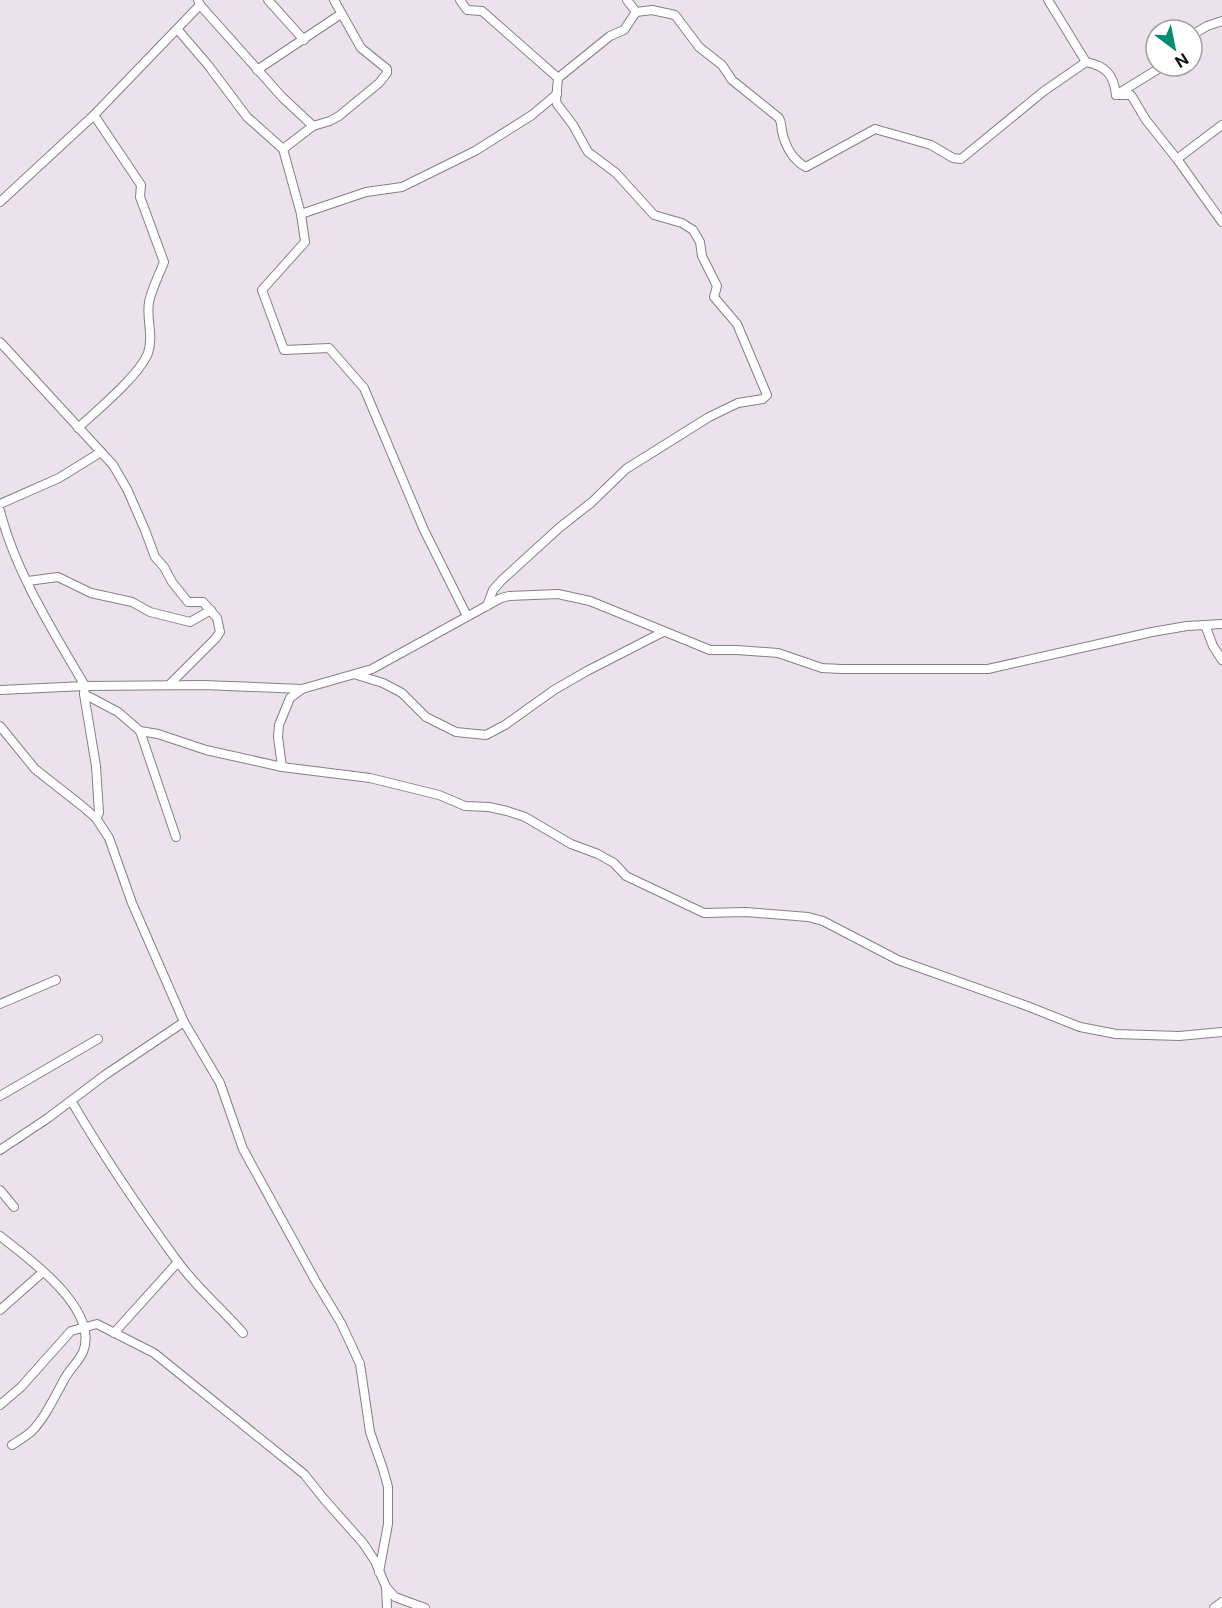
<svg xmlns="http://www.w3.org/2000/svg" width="1222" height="1608" viewBox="0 0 1222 1608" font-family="'Public Sans',sans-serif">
<rect width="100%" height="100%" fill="#ece2ec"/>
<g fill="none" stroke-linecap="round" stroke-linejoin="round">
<g stroke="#867e87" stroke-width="10">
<g id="minor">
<polyline points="268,0 304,40"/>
<polyline points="460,0 467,10 482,11 558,78 556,100 557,104 573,125 588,152 616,173 654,215 682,223 693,230 700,242 702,256 717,286 714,297 737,324 767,395 763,399 738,403 709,417 626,469 592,502 559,528 502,580 493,590 487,606"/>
<path d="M 627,0 L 636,12 L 652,10 L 675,15 L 699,47 L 722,65 L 732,80 L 779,118 C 782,123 781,126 782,131 C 785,146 793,160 806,167 L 875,129 L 931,145 L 953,158 L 961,159 L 1044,91 L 1086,62"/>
<path d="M 1048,0 L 1086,62 C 1106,66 1114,75 1116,95 L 1131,95 L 1146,120 L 1177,159 L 1222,222"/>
<polyline points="200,5 282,97 313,126"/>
<polyline points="178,30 208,65 247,117 283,149 313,126 330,121 339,116 379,83 387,73 387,69 361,48 334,0"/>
<polyline points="1192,35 1207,26 1222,21"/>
<polyline points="257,70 341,14"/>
<polyline points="558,78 610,36 624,30 636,12"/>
<polyline points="1116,95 1163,66"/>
<polyline points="283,149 301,214 305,242 262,290 284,350 329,348 364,388 424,530 467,616"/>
<polyline points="1177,159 1222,125"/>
<polyline points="0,202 94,115 200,5 198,0"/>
<polyline points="301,214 366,192 402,187 475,151 532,115 557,94"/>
<polyline points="0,342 113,465 127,489 145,530 155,557 164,567 172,582 188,602 203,602 217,618 220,632 216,638 169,685"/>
<path d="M 78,428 C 96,411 139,376 148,353 C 154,336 146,319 149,302 C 152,288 159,275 164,262 L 140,197 L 141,185 L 94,115"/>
<polyline points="0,504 59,478 101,452"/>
<path d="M 0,511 C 16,573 53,631 85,686 L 84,694 L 118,712 L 140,731 L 158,734 L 206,750 L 282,767 L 370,778 L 439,795 L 465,806 L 489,807 L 507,811 L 525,817 L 571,844 L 598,854 L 614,863 L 626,876 L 704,913 L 746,912 L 808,917 L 823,921 L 898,960 L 1027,1006 L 1080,1027 L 1116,1034 L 1179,1036 L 1222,1032"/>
<polyline points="28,581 58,577 91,593 132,602 150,612 190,622 211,610"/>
<polyline points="1205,625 1213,646 1222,660"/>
<polyline points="357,675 383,683 402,693 426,717 456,732 486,735 505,725 554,690 587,671 663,632"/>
<polyline points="0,690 85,686 204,685 302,689 372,669 501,598 509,596 558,594 590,601 710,650 737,650 778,653 822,668 841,669 988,669 1152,632 1187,626 1222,624"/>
<polyline points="84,694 96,766 99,813 96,818"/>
<polyline points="0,726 35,769 82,806 96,818 109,838 132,903 184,1022 220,1083 243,1149 315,1280 341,1323 360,1364 370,1432 383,1469 388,1487 388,1524 379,1572"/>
<polyline points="140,731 176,837"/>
<polyline points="282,767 278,737 279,725 290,698 302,689"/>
<polyline points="0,1004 56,980"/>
<polyline points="0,1096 98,1039"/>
<path d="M 72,1102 C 104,1157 140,1210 178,1262 C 197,1288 222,1309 243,1333"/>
<polyline points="0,1150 48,1118 105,1075 184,1022"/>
<polyline points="0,1190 14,1207"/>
<path d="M 0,1236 C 28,1258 100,1309 83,1352 C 79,1361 70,1369 65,1378 C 55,1396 45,1418 31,1432 C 25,1437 18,1441 12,1445"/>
<polyline points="0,1310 43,1272"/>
<polyline points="114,1333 178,1262"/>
<polyline points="0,1405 21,1387 71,1331 97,1324 154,1353 304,1474 324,1499 363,1543 375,1561 386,1587 395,1597 425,1608"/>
<polyline points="386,1587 387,1608"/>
<polyline points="1214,1608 1222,1602"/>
</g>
</g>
<use href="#minor" stroke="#fff" stroke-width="8"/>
</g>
<g transform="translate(1174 48) rotate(148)"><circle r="28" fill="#ffffff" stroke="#a2a0a2" stroke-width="1.5"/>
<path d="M0-4.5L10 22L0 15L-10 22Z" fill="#008b73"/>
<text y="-9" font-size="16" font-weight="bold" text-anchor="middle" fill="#161216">N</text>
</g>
</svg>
